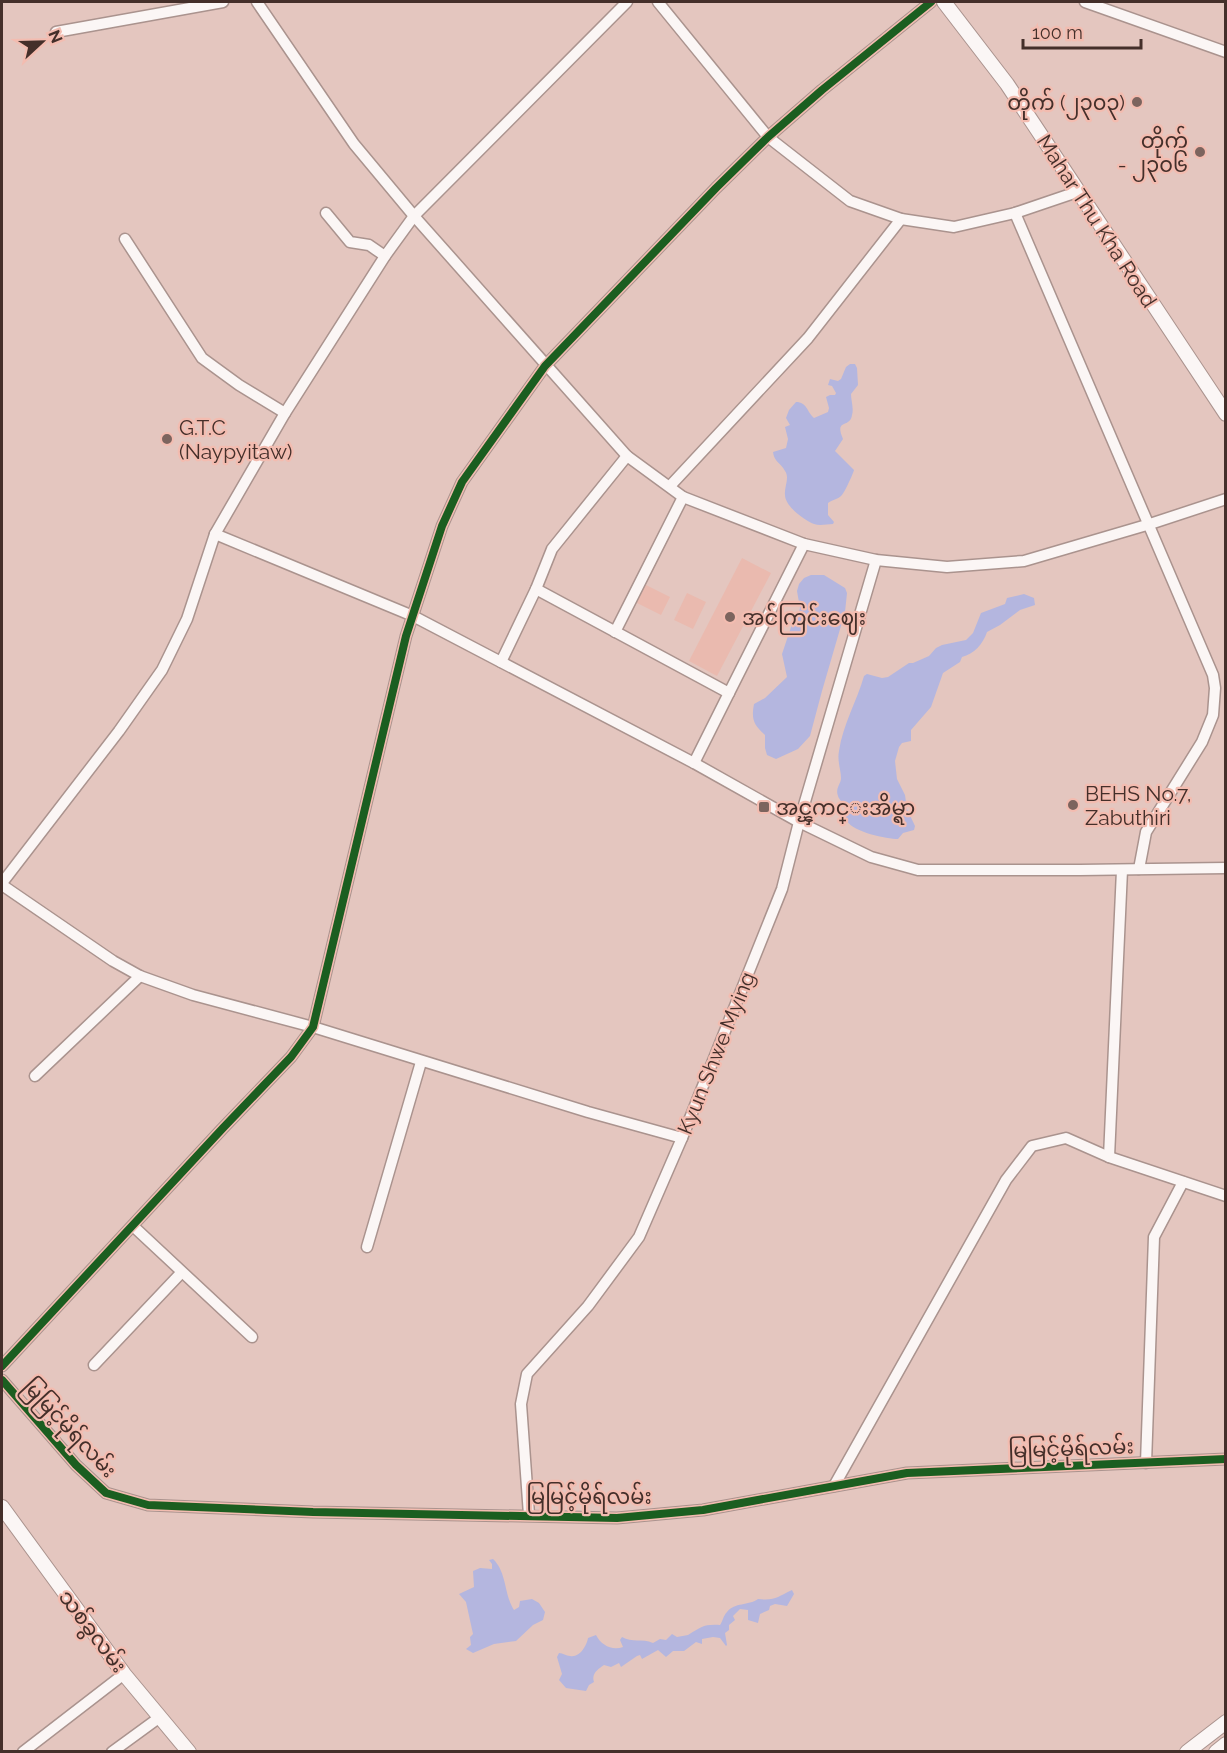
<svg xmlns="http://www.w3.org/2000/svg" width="1227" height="1753" viewBox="0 0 1227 1753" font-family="Raleway,'Noto Sans Myanmar',sans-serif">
<rect width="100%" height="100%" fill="#e4c6bf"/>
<g fill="#eabaaf">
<polygon points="742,558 771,573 717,676 689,661"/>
<polygon points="644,584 670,597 661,615 635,602"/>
<polygon points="687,593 706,602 693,629 674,620"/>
</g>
<g fill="#b4b6df">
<path d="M 850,364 L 855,364 L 857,368 L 858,385 L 851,394 C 851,400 854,409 852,415 C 850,429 834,418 843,439 L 835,451 L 854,470 C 853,474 844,494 841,496 C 838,499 832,500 828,503 L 828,515 L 834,522 L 833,524 C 827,524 820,526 814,524 C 804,520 785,506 785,495 C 784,487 790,478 785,471 C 781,463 774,462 773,452 L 786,448 L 788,439 L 785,427 L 790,425 L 786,418 L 789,410 L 796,402 C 807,402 807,412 814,418 L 828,412 L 829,408 L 826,397 L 830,395 L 835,395 L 836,393 L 832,386 L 828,385 L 830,379 L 838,381 L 841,379 L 846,367 Z"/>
<path d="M 811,575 L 824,575 L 845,588 L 847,593 L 845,612 L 822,691 L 810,736 L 798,749 L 776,759 L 767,755 L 765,748 L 765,735 C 754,725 751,720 754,704 L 765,698 L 787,677 L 782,654 L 792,624 L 798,616 L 800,608 L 797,591 L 799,584 L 804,578 Z"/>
<path d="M 1024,594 L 1034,598 L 1035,605 L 1020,610 L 1000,625 L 987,632 C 983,644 974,654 962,657 L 960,662 L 943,673 L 931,707 L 911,730 L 911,741 L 902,743 L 899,747 L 895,761 L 897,779 L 905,795 L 907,809 L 915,826 L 914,830 L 903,833 L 898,839 C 887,839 853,832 847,821 C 845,817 847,812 845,807 C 844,803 839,800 838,796 C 835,788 841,784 841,778 C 841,770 837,761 839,751 C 843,724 857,701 864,676 L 867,674 L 882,678 L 888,677 L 909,663 L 913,663 L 929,656 L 936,648 L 942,645 L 966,640 L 973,633 L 981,613 L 1005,604 L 1007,598 Z"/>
<path d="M 493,1559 C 507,1572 504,1595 514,1610 L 519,1607 L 520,1601 L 532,1599 L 539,1603 L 545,1612 L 543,1620 L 533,1625 L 516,1641 L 494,1644 L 473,1653 L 466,1649 L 471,1645 L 470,1637 L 473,1634 L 466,1602 L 459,1594 L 474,1587 L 473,1571 L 480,1568 L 492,1569 L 492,1564 L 489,1560 Z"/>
<path d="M 792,1590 L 794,1594 L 787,1606 L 775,1604 L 770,1606 L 769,1610 L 760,1614 L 758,1623 L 748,1620 L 748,1610 L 740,1609 L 733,1616 L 735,1620 L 729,1625 L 729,1630 L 725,1633 L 727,1645 L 726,1646 L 720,1638 L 713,1637 L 702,1639 L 702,1644 L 696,1642 L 684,1651 L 673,1651 L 666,1657 L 658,1650 L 642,1659 L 640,1655 L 637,1656 L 621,1667 L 619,1663 L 611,1667 L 604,1665 C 598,1669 591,1674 594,1682 L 589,1685 L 586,1691 L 566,1688 L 559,1680 L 562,1674 L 557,1657 L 559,1653 C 563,1653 566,1656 570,1656 C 580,1658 587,1645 588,1638 L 596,1635 C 601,1645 612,1651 623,1647 L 620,1640 L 622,1637 C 632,1643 642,1638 653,1643 L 660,1639 L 666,1640 L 672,1634 L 677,1637 L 688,1635 C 701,1627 704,1624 720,1625 C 723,1621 723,1616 727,1612 C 735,1602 748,1606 758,1599 C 775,1601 777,1597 792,1590 Z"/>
</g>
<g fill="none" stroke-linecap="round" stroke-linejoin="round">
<g stroke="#aa938e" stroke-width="13">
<g id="minor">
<polyline points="257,2 354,144 414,216 627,456 683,497 804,544 876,560 947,567 1024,561 1150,524 1226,499"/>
<polyline points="658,2 768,137 850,201 901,219 954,227 1015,213 1077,192"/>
<polyline points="1085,2 1226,52"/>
<polyline points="56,32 223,2"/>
<polyline points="326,213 350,242 369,245 385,256"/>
<polyline points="1015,213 1213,675 1215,688 1213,715 1202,742 1146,832 1139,869"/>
<polyline points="125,239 202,358 239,385 285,413"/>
<polyline points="670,486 808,338 901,219"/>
<polyline points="215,534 413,616 694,763 799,822 871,857 918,870 1080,870 1226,868"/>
<polyline points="536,589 729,693 694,763"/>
<polyline points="615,632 683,497"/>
<polyline points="501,662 536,589 552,549 627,456"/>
<polyline points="729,693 804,544"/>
<polyline points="2,883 119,731 162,670 187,619 215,534 285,413 385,256 414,216 627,2"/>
<polyline points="2,885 113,961 140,976 193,995 313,1027 588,1112 682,1138"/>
<polyline points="35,1076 140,976"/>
<polyline points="1109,1157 1122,870"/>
<polyline points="133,1226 252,1337"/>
<polyline points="367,1247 421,1062"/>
<polyline points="94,1365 181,1273"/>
<polyline points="2,1366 223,1128 291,1057 313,1027 406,636 442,526 462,482 545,366 716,188 768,137 822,90 931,2"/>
<polyline points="2,1380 76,1465 106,1493 148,1505 313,1512 617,1518 703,1510 907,1473 1226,1459"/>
<polyline points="1146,1463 1154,1237 1183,1182"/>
<polyline points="834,1486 1006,1180 1032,1146 1066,1138 1109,1157 1226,1196"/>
<polyline points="529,1515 521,1404 527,1374 588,1306 639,1237 682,1138 782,889 799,822 876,560"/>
<polyline points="23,1752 124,1674"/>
<polyline points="112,1752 160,1717"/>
</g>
</g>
<g stroke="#aa938e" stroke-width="16">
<g id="major">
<polyline points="944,2 1007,84 1226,414"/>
<polyline points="2,1507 124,1674 189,1752"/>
<polyline points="1187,1752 1226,1722"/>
<polyline points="1216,1752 1226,1744"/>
</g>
</g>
<use href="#minor" stroke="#fbf6f5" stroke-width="10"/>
<use href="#major" stroke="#fbf6f5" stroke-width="14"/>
<g stroke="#f3bcb0" stroke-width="11">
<g id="cycleway">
<polyline points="2,1366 223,1128 291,1057 313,1027 406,636 442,526 462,482 545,366 716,188 768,137 822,90 931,2"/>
<polyline points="2,1380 76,1465 106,1493 148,1505 313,1512 617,1518 703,1510 907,1473 1226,1459"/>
</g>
</g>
<use href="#cycleway" stroke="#1b5e20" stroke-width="8"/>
</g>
<g fill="#7c645e" stroke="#f3bcb0" stroke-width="2">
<circle cx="1137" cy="102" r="6"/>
<circle cx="1200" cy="152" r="6"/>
<circle cx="167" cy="439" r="6"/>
<circle cx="730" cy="617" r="6"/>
<circle cx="1073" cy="805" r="6"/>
<rect x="758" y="801" width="12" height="12" rx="3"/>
</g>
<g text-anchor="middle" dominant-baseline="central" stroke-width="4.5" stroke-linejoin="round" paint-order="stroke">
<g font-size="21" fill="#442f2a" stroke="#f3bcb0" text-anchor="start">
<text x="1125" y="102" text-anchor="end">တိုက် (၂၃၀၃)</text>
<text x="1188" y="140" text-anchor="end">တိုက်<tspan x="1188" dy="24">- ၂၃၀၆</tspan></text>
<text x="179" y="427">G.T.C<tspan x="179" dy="24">(Naypyitaw)</tspan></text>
<text x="742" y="617">အင်ကြင်းဈေး</text>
<text x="1085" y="793">BEHS No.7,<tspan x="1085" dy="24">Zabuthiri</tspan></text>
<text x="776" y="807">အင္ၾကင္းအိမ္ရာ</text>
</g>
<g font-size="21" fill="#442f2a" stroke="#f3bcb0">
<text transform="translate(1097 221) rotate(57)">Mahar Thu Kha Road</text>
<text transform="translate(716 1053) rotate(-68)">Kyun Shwe Mying</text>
<text transform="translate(70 1428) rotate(47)">မြမြင့်မိုရ်လမ်း</text>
<text transform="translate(1071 1448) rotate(-2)">မြမြင့်မိုရ်လမ်း</text>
<text x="589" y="1496">မြမြင့်မိုရ်လမ်း</text>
<text transform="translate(93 1631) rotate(53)">သစ်ခွလမ်း</text>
</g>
</g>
<rect width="1227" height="1753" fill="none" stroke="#442f2a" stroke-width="6"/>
<g transform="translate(42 42) rotate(68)" stroke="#f3bcb0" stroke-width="4.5" paint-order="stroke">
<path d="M0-4.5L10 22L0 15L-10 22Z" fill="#442f2a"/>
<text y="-9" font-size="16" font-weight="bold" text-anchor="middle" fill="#442f2a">N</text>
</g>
<path d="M1023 39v9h118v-9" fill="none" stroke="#442f2a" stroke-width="3"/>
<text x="1032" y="39" font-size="18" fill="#442f2a" stroke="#f3bcb0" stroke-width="4.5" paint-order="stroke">100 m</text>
</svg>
